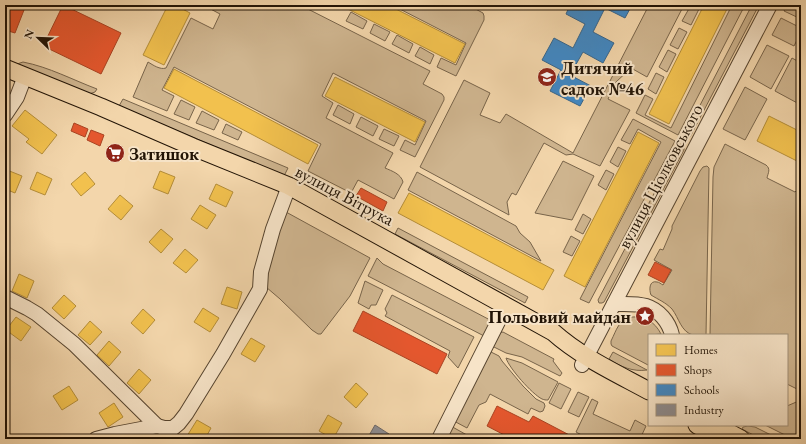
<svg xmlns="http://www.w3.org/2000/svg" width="806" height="444" viewBox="0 0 806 444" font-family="'EB Garamond',serif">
<rect width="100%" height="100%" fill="#f3d6ab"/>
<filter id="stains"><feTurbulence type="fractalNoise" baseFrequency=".005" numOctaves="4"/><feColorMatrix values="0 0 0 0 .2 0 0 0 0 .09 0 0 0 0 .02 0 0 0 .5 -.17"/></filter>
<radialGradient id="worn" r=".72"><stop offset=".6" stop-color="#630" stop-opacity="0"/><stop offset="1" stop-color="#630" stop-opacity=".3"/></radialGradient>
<g fill="#cfb58f" stroke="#78644a">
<path d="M 203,5 L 300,5 L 430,71 L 423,84 L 442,94 L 444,97 L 444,100 L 415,157 L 400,150 L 405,140 L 415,145 L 426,121 L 333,73 L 322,96 L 333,103 L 326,118 L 393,153 L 385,168 C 392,171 401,174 403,182 L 394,199 L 358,180 L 351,193 L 308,171 L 321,144 L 174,67 L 162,90 L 174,96 L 167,111 L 133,97 L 148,62 C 153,65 160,70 166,68 L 191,18 L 213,29 L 220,14 Z"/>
<polygon points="392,5 468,5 483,13 484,16 484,20 456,76 437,67 441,58 456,65 466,43"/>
<polygon points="649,5 684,5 647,77 631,68 616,82 608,99 630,110 600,166 573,154 566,155 544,143 516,195 512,193 507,202 509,215 420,167 464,80 490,93 480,115 500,123 506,114 573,153"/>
<polygon points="691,5 699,9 691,25 682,21"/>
<polygon points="732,5 745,5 678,135 636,113 645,95 653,99 645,115 671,128"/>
<polygon points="752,5 759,5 690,137 685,139 683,138"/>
<polygon points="787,5 801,5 801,19 784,11"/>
<polygon points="351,12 367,21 363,29 346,21"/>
<polygon points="781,18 801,28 801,32 794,46 772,35"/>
<polygon points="374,24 390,32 385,41 370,33"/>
<polygon points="679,28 687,32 678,49 670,45"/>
<polygon points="397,35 413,44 409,53 392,44"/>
<polygon points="767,45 789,56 771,89 750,77"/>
<polygon points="420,47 434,55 430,64 415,56"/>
<polygon points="668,50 676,54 667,72 659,67"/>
<polygon points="792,58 801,63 801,105 775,91"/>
<path d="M 23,62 C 49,67 73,80 97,89 L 95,92 L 89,94 L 17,64 Z"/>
<polygon points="656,73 664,77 656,94 648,89"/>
<polygon points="745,87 767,99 745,140 723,129"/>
<polygon points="123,99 288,168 284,176 119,106"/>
<polygon points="181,100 195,107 189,120 174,114"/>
<polygon points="338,105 354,114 350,124 333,115"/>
<polygon points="202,111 219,120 214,130 196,123"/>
<polygon points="361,117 378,126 373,136 356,127"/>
<polygon points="633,119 675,141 589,303 580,299 661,142 638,129 630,144 621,140"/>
<polygon points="226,124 242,132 238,140 222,133"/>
<polygon points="384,129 399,136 394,146 379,139"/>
<polygon points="680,144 684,147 684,150 604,302 602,303 599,303 598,300"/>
<path d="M 725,144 L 766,165 C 771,169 768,173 767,178 L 795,192 L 801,186 L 801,391 L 787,384 L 787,335 L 710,335 L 713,177 L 714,167 Z"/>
<polygon points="618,147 626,151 618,167 610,162"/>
<polygon points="563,161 594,176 572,220 535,213"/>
<path d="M 707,166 L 709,168 L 706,335 C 702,335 697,336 693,335 C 681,332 679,318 672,309 C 665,302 659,300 651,295 C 649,290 649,280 657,282 C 659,282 661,284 663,285 L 672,270 L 654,260 L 660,249 L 663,250 L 672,229 L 672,226 L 700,171 L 703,167 Z"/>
<polygon points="606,170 614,174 606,190 598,185"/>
<polygon points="417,172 516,226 520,233 530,242 541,261 408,190"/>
<polygon points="286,212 370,258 350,296 321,334 318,334 312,330 280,299 266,287 266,266"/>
<polygon points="583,214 591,219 583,234 575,230"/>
<polygon points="398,228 528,297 525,303 395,234"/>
<polygon points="571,236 580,241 572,256 563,252"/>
<polygon points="377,258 383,264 492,321 486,337 368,276"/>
<polygon points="365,281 383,290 376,305 371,305 369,309 358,303"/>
<polygon points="392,295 474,337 458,368 448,357 450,351 385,316 387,313 385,309"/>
<path d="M 631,317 C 645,316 655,322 661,334 L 649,335 L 649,364 L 648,365 L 612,346 L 611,344 L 611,341 C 617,329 618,321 631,317 Z"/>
<polygon points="503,332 554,359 553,361 562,373 560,376 522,357 506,353 490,345 499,333"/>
<polygon points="487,350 499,356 502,361 523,386 536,399 544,403 545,406 543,411 540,412 531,408 528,414 490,394 486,402 479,405 467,428 452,420"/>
<path d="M 613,352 L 647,370 C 633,372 621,367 609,359 Z"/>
<path d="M 506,358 L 522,363 L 558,382 L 548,400 C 545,400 545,400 542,399 C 532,394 509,368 506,358 Z"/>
<polygon points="559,383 571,389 561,409 549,403"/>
<polygon points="578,392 589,397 579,417 568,412"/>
<polygon points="592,399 598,402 593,414 630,431 635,420 646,426 640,439 589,439 576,432"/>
<polygon points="801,400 801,439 793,439 765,425 787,425 787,406"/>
<polygon points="449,425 474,439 442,439"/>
<polygon points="748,426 755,427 779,439 761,439 742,429 743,427"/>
</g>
<g fill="#f2c14e" stroke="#b48d38">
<polygon points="168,5 175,5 190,13 164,65 143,55"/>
<polygon points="340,5 388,5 465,44 455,63"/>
<polygon points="704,5 729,5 669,124 649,114"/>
<polygon points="174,69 318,145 308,164 164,88"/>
<polygon points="335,77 425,122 415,142 325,96"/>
<polygon points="25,110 57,135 42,154 26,142 29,139 12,126"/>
<polygon points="769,116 801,132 801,163 757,141"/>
<polygon points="638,132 659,143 585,287 564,276"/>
<polygon points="7,170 22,176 15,193 5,189 5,175"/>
<polygon points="160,171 175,177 168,194 153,188"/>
<polygon points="37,172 52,179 45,195 30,189"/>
<polygon points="85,172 95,184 81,196 71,184"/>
<polygon points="216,184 233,192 226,207 209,199"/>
<polygon points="409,193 554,270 543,290 398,213"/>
<polygon points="120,195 133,206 121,220 108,209"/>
<polygon points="200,205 216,215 207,229 191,219"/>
<polygon points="161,229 173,239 161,253 149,242"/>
<polygon points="185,249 198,260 186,273 173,263"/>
<polygon points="19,274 34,281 27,298 12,291"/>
<polygon points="227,287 242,292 237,309 221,304"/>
<polygon points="64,295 76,306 64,319 52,308"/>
<polygon points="203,308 219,318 210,332 194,322"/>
<polygon points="143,309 155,320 143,334 131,323"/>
<polygon points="16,317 31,327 21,341 6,330"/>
<polygon points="90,321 102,332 90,345 78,335"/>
<polygon points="251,338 265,346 255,362 241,354"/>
<polygon points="109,341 121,352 109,366 97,355"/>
<polygon points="139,369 151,380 139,394 127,383"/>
<polygon points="356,383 368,394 356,408 344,397"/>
<polygon points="69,386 78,400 62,410 53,396"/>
<polygon points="114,403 123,417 108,427 99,413"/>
<polygon points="328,415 342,423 333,439 319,431"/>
<polygon points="197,420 211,428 205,439 193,439 187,436"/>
</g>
<g fill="#e4572e" stroke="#aa4322">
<polygon points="5,5 12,5 24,10 15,33 5,30"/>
<polygon points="63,5 121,33 101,74 43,46"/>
<polygon points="74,123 88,129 85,137 71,131"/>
<polygon points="91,130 104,135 100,146 87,140"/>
<polygon points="113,146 121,149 117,159 109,156"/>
<polygon points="361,188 387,202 383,211 356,196"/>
<polygon points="655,262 671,270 664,283 648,275"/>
<polygon points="363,311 447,354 437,374 353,331"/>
<polygon points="497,406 529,422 533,416 577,439 512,439 487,426"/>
</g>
<polygon fill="#3f88c5" stroke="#36658c" points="570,5 632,5 625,18 605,8 593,32 614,43 603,63 583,52 570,75 591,86 580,106 550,91 561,70 542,60 554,38 573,48 585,24 566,14"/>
<polygon fill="#8d8d92" stroke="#6d6968" points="375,425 389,434 386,439 367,439"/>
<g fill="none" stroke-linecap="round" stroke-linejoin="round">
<g stroke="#56442f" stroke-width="16">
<g id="minor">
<polyline points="5,115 17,97 25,76"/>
<polyline points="5,297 27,308 37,314 74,344 157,426"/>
<path d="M 614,304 C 624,304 636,303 646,306 C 659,310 669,322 672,335"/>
<polyline points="582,365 770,5"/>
<polyline points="96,439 115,434 157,426 164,428 173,428 179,423 186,414 223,354 260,289 261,272 273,229 289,186"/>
<polyline points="439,439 506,306"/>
</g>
</g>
<g stroke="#221406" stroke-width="19">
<g id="major">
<path d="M 5,68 L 101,107 L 193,147 L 289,186 L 553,332 C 581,357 616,373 649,391"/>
<polyline points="697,425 724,439"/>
<polyline points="715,425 741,439"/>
</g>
</g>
<use href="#minor" stroke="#f7e4c8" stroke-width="14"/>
<use href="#major" stroke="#f3d6ab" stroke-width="17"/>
</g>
<defs>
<g id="school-disc" transform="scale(1)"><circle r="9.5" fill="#8f2418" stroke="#f7e4c8"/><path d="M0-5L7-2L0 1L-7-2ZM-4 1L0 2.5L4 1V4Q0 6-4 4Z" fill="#fff"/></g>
<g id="supermarket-disc" transform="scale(1)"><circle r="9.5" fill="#8f2418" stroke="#f7e4c8"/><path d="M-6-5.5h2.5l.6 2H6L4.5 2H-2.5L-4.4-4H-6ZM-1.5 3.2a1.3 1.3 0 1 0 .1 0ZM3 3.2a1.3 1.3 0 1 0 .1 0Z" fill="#fff"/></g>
<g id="sight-disc" transform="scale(1)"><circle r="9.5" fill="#8f2418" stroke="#f7e4c8"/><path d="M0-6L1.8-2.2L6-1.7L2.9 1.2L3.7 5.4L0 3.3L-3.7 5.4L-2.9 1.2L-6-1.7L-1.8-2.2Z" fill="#fff"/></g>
</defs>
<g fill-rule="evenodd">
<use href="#school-disc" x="547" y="77"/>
<use href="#supermarket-disc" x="115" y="153"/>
<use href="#sight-disc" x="645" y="316"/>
</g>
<g text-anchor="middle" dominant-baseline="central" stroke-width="4" stroke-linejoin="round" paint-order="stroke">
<g font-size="18" font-weight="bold" fill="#221406" stroke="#f7e4c8" text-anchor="start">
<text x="561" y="67">Дитячий<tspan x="561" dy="21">садок №46</tspan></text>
<text x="129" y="153">Затишок</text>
<text x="631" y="316" text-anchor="end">Польовий майдан</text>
</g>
<g font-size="18" fill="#221406" stroke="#f7e4c8">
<text transform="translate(660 176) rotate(-62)">вулиця Ціолковського</text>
<text transform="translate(345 195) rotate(28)">вулиця Вітрука</text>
</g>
</g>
<rect width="806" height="444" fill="none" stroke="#f3d6ab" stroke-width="20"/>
<rect x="6" y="6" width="794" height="432" fill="none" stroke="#221406" stroke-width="2"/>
<rect x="10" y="10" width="786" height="424" fill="none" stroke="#221406"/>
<rect x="648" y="334" width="140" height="92" fill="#f7e4c8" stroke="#a2917a"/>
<rect x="656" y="344" width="20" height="12" fill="#f2c14e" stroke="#a2917a"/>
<text x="684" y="354" font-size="12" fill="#221406">Homes</text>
<rect x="656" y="364" width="20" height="12" fill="#e4572e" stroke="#a2917a"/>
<text x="684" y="374" font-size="12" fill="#221406">Shops</text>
<rect x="656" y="384" width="20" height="12" fill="#3f88c5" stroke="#a2917a"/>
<text x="684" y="394" font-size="12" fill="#221406">Schools</text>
<rect x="656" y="404" width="20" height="12" fill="#8d8d92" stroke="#a2917a"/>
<text x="684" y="414" font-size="12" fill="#221406">Industry</text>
<g transform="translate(38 38) rotate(293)" stroke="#f7e4c8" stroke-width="3" paint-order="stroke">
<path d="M0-3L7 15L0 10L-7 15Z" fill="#221406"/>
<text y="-6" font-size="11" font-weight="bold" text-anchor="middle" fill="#221406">N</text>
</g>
<rect width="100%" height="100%" filter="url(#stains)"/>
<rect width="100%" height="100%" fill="url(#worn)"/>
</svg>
